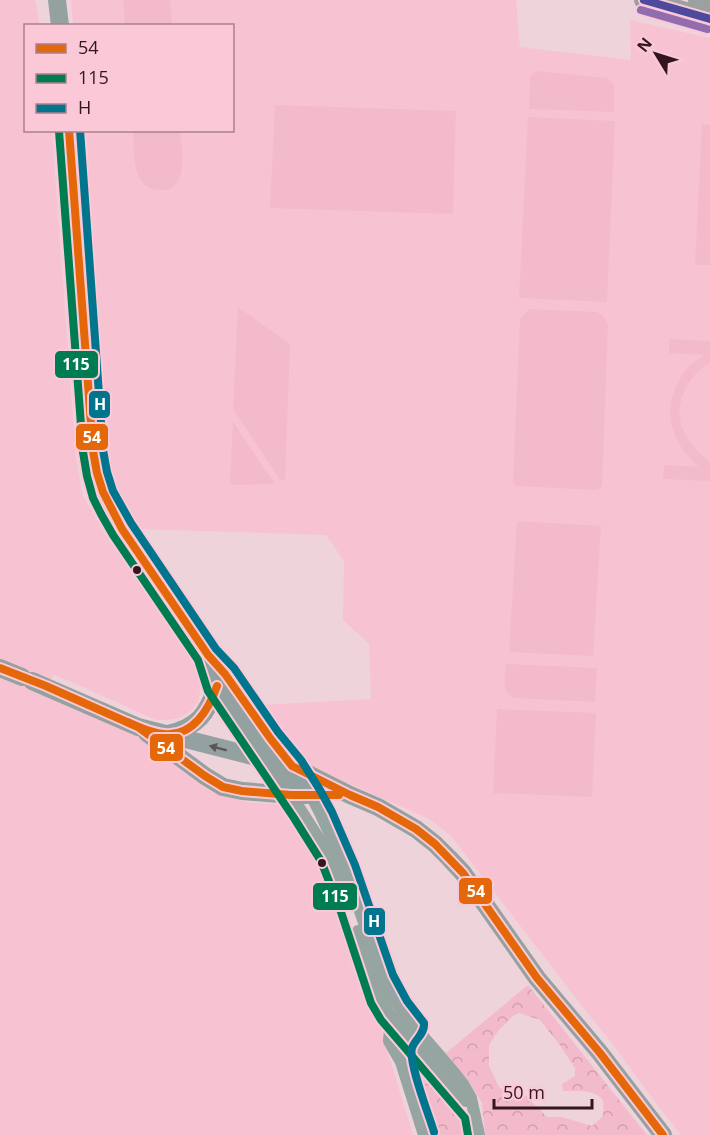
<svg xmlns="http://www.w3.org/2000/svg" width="710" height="1135" viewBox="0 0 710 1135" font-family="'Open Sans',sans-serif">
<defs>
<pattern id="forest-crowns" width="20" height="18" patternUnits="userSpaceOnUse" patternTransform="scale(1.5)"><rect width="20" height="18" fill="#f3bacc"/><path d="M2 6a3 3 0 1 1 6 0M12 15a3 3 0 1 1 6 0" fill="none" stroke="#d19faf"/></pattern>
</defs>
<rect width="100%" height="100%" fill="#efd3db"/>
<g fill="#f7c3d3">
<polygon points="0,0 35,0 40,25 26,26 26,130 52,131 76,458 83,496 107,537 167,622 196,666 201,686 198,702 191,711 180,718 167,720 156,720 72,682 54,675 43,691 145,739 205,787 221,795 247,802 274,804 284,807 293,818 326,868 353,937 413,1135 0,1135"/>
<polygon points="71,0 516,0 520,47 631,60 630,20 710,38 710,1135 681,1135 655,1102 611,1042 589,1015 451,836 429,819 352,785 329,776 302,760 283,740 260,705 371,699 369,644 343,620 344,561 326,535 136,529 111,486 101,438 102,409 81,131 232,130 232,26 73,25"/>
</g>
<g fill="#f3bacc">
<polygon points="123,0 170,0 172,25 125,25"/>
<polygon points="536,71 607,78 614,85 614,112 529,109 530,77"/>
<polygon points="275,105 456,111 453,214 270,208"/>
<polygon points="528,117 615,121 607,302 519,298"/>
<polygon points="702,124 710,125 710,265 695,265"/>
<path d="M 133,131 L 180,131 C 182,151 191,193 157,190 C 149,189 143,185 139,177 C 133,165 134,144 133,131 Z"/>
<polygon points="238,307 290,344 285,480 280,480 233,409"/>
<polygon points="530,309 597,312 603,316 608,324 602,486 597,490 516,486 513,482 520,319 525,313"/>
<path d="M 669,339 L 710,341 L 710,363 C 691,372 677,398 680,419 C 683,436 696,453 710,461 L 710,481 L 663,479 L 664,465 L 699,467 C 670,442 660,407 683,374 C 688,366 696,360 704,355 L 669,353 Z"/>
<polygon points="233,422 275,484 234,485 230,482"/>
<polygon points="517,521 601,526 593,656 509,652"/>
<path d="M 506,664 L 597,668 L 595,702 L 514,698 C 501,691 505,678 506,664 Z"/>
<polygon points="497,709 596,713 592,797 493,793"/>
</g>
<g fill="url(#forest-crowns)" fill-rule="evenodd">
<path d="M 528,985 L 647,1135 L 485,1135 L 482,1103 L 467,1079 L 446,1053 ZM 519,1013 L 540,1020 L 559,1044 L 575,1068 L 575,1076 L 562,1084 L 563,1091 C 574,1091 598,1089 603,1101 C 604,1105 603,1112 603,1116 L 592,1126 L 562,1117 L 547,1117 L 526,1096 L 510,1095 L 499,1087 L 489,1066 L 489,1045 L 498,1031 L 513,1016 Z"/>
<path d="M 418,1060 C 441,1081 467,1102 470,1135 L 435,1135 L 411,1066 Z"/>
</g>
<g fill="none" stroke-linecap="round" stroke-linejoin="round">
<g stroke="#96a5a2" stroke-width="12">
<polyline points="291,795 330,856 348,900"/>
<path d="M 311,795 C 342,854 362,916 383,979 C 402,1019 437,1049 463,1084 L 471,1098 L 479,1135"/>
<path d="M 358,931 C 367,959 374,988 389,1013 L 466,1101"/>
<polyline points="400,1018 395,1020 390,1026 389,1041 401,1062 424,1135"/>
</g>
<g stroke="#93a1a0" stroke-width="18">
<polyline points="57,0 60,26"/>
<polyline points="69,130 93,451 97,474 103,495 122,529 208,655 225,674 270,738 292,766 311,795"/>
<polyline points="210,662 217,686 291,795"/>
<polyline points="0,668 22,677"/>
<polyline points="32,681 138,727 292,766 350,795 378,807 416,829 435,844 449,858 463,873 537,978 600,1053 663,1135"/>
<polyline points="147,733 205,776 223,787 242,791 291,795 321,795"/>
<path d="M 168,734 C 198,727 207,714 217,686"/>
</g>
<g stroke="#9ba0a0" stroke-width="20">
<polyline points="644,0 710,19"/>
<polyline points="698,0 710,3"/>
</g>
<g stroke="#fac8d7" stroke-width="12">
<g id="bus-1">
<polyline points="69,130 93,451 97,473 103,492 122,529 208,655 225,674 270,738 292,766 350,795 378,807 416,829 435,844 463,873 537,978 600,1053 663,1135"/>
<polyline points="0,668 46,686 138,727 205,776 223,787 242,791 291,795 339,795"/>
<path d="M 127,722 C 139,727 151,733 164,734 C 193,737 209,709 217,686"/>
</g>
</g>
<g stroke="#fac8d7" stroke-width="12">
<polyline id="bus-2" points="59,131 83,452 87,476 93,498 101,514 113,535 198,660 208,691 294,818 321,861 341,912 371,1003 381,1020 465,1118 468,1135"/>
</g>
<g stroke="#fac8d7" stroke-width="12">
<path id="bus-3" d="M 80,130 L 103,450 L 107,472 L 113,491 L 131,523 L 216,649 L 234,668 L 278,732 L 301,760 L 320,790 L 332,812 L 355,865 L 393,975 L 407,1001 L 424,1023 C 425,1034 415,1039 412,1048 C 408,1062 429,1115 434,1132"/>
</g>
<g stroke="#fac8d7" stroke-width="12">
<polyline id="bus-4" points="644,0 710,19"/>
</g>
<g stroke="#fac8d7" stroke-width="12">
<polyline id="bus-5" points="641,10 707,29"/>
</g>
<use href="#bus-1" stroke="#e46809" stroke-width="8"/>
<use href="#bus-2" stroke="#007c52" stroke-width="8"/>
<use href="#bus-3" stroke="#00758d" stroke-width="8"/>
<use href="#bus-4" stroke="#4d499d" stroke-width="8"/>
<use href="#bus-5" stroke="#916caf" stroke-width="8"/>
</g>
<defs><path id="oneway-solid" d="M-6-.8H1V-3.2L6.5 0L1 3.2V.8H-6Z" transform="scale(1.5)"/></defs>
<use fill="#5e555a" href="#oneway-solid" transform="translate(218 748) rotate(-165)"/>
<g fill="#331620" stroke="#fac8d7" stroke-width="2">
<circle cx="137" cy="570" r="5"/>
<circle cx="322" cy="863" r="5"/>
</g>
<g stroke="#fac8d7" stroke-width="2">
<rect x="54" y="350" width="45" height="29" rx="6" fill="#007c52"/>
<rect x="88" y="390" width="23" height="29" rx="6" fill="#00758d"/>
<rect x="75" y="423" width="34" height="28" rx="6" fill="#e46809"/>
<rect x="149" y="733" width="35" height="29" rx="6" fill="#e46809"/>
<rect x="458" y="877" width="35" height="28" rx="6" fill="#e46809"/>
<rect x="312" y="882" width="46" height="29" rx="6" fill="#007c52"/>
<rect x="363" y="907" width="23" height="29" rx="6" fill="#00758d"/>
</g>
<g font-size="16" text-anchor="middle" font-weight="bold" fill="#fff">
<text x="76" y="370">115</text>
<text x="100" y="410">H</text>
<text x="92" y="443">54</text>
<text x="166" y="754">54</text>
<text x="476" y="897">54</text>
<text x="335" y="902">115</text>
<text x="374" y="927">H</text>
</g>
<rect x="24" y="24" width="210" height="108" fill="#fac8d7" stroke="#aa818e" stroke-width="1.5"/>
<rect x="36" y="44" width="30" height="9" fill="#e46809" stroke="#aa818e" stroke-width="1.5"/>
<text x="78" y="54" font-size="18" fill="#331620">54</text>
<rect x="36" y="74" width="30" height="9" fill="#007c52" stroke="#aa818e" stroke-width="1.5"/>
<text x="78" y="84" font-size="18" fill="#331620">115</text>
<rect x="36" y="104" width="30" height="9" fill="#00758d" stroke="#aa818e" stroke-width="1.5"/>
<text x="78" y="114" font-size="18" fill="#331620">H</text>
<g transform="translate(656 54) rotate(308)" stroke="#fac8d7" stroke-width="4.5" paint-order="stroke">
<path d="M0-4.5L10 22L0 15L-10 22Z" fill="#331620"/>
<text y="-9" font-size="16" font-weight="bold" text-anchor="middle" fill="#331620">N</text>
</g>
<path d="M494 1099v9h98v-9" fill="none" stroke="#331620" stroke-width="3"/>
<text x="503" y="1099" font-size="18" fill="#331620" stroke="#fac8d7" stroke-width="4.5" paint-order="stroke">50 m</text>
</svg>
